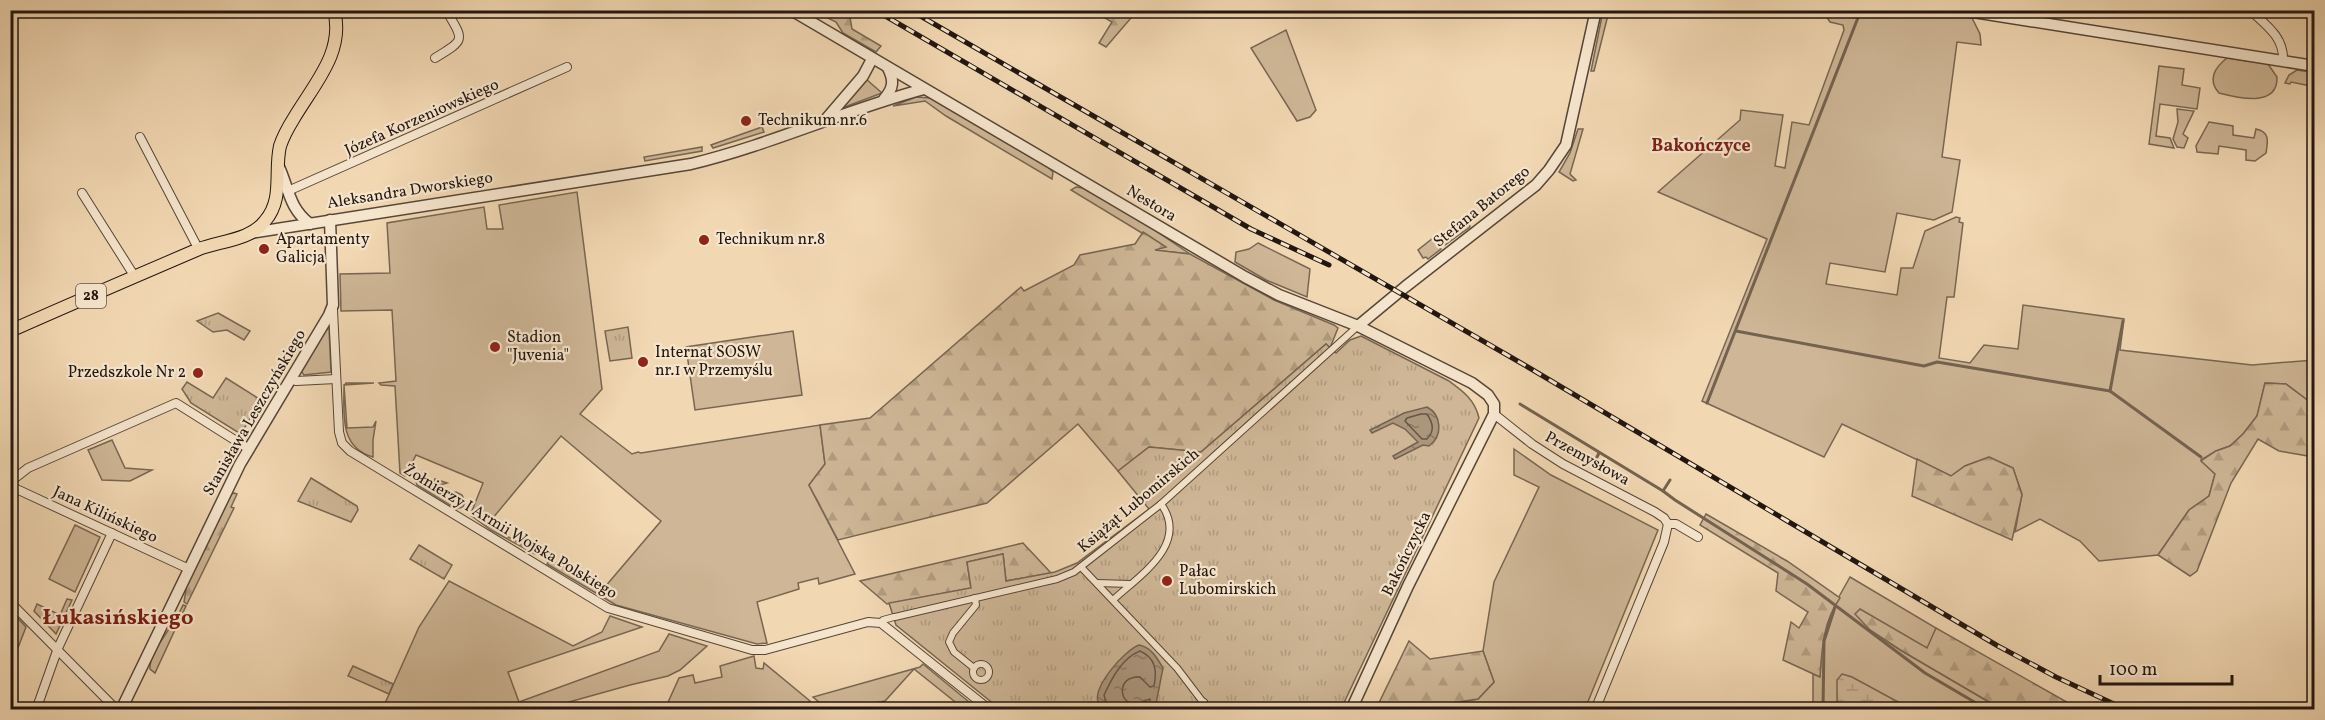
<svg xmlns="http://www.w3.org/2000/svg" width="2325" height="720" viewBox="0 0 2325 720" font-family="Vollkorn,serif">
<defs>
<pattern id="forest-firs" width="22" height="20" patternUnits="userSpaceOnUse" patternTransform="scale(1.5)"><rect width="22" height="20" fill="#ceb696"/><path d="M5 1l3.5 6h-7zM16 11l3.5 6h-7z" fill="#b19c80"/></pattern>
<pattern id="wetland-marsh" width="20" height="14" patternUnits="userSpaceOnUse" patternTransform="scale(1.5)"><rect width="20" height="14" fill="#ceb696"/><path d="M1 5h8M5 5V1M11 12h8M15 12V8" fill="none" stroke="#b19c80"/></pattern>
<pattern id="park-tufts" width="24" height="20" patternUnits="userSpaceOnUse" patternTransform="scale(1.5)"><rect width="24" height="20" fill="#ceb696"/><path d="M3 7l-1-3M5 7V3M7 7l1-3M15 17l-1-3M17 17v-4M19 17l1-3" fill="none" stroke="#b19c80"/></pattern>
<pattern id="water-ripples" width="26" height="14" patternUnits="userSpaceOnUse" patternTransform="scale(1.5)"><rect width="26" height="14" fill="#ab957b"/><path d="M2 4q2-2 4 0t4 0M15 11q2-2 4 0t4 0" fill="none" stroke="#8b7963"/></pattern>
</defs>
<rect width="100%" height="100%" fill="#f1d7b2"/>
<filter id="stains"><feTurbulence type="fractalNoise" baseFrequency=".00333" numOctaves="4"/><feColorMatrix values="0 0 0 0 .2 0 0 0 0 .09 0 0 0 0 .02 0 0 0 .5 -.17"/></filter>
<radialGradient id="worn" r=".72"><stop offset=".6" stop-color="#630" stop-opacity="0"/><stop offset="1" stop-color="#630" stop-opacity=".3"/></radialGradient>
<g fill="#ceb696" stroke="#786653" stroke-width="1.5">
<polygon points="1603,11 1609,11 1594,71 1591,71"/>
<polygon points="1810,11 1924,11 1972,18 1980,34 1981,45 1957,42 1942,157 1960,160 1952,212 1934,220 1897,213 1885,272 1830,263 1826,284 1897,295 1901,268 1913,268 1925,231 1956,217 1960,218 1959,222 1963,223 1954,297 1947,297 1939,358 1970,363 1984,345 2018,349 2023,305 2124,319 2120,350 2252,365 2314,360 2314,405 2286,384 2265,383 2257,416 2243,434 2230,446 2216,451 2201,460 2215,474 2209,496 2189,510 2158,555 2099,561 2080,541 2040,519 2015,532 2022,494 2013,468 1989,457 1965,466 1951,476 1842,424 1824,457 1702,401 1767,239 1658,192 1740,120 1741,110 1783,115 1775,166 1785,168 1792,122 1809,125 1844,30 1843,25 1830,22 1826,16"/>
<polygon points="1286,30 1316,110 1310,117 1297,121 1251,48"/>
<path d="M 2227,58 L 2268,64 L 2277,77 C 2278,108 2238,98 2219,93 C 2207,80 2215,67 2227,58 Z"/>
<polygon points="2159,66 2184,69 2182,85 2200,88 2197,109 2160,104 2156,136 2170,138 2174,148 2149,144"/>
<polygon points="2297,70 2310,72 2312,77 2311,86 2291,82 2290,84 2285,83 2289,75"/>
<polygon points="866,79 882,93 842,108"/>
<polygon points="916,97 930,98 1048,167 1053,172 1052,179 946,116 925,101 893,106"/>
<polygon points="2177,109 2194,111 2183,134 2188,138 2184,148 2177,147 2173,139 2178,122"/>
<path d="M 2209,122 L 2233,126 L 2233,135 L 2254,138 L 2256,129 C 2270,132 2268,141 2266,153 L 2255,161 L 2246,160 L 2246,150 L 2219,146 L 2218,154 L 2197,152 L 2196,146 Z"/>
<polygon points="762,127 764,132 713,148 711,145"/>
<polygon points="1578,129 1583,129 1570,174 1576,180 1573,181 1559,172 1570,153"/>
<polygon points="702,147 702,151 645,161 644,157"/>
<polygon points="1076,187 1083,188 1141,221 1190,254 1152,250 1165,247 1071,190"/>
<polygon points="577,192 602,389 580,414 632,454 638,452 641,453 820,425 825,464 809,485 855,574 819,584 818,578 798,583 799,589 757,602 767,643 757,644 616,605 547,564 550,560 604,588 661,521 561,436 487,525 537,553 535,554 491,530 472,516 472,511 483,483 416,455 406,475 405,476 400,473 395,386 381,385 379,383 396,381 392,310 341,311 340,274 390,273 387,223 484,207 487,229 503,229 499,205"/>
<polygon points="1462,222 1466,225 1469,223 1470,227 1445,245 1440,239"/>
<polygon points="1433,238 1441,249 1428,259 1426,257 1423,258 1418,250"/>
<polygon points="1258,243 1310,269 1307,297 1266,280 1235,262 1236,252 1249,249"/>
<polygon points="329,328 331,372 304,375 301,371 326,329"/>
<polygon points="793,331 802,395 695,410 686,347"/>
<path d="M 346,383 L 374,383 L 344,385 L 347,428 L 373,427 L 376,421 L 373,440 L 373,457 C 339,448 344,413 344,386 Z"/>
<polygon points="112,440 125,468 152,470 130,481 102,480 88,450"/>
<polygon points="1514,449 1551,475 1658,530 1585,709 1410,710 1478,699 1494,682 1483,651 1494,582 1539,487 1514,475"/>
<polygon points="422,473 425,474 423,481 432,484 435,479 447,483 433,487 434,492 441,490 442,496 456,492 462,495 465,501 463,507 456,509 417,485 415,478"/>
<polygon points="75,525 100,537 75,592 49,579"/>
<polygon points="1850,577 1936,628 1928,648 1870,630 1902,651 2001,709 1813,709 1813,674 1820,676 1822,639 1831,611"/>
<polygon points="449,581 573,646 602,632 610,616 642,627 508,672 519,702 659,651 669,634 707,646 680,670 668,676 630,685 544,709 382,710 419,627"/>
<polygon points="67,599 72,600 56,634 34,611 37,604 60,615"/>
<path d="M 183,605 L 186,606 L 155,673 L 150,669 C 149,653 165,637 172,624 L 174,624 Z"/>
<polygon points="11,611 26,627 16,653 11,651"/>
<polygon points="754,656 756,668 763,669 764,663 810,701 802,709 665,709 679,678 693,675 695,683 722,677 720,666"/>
<polygon points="923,664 969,702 971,705 969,709 964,709 914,669 885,701 840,709 827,709 813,697 920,667"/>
</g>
<g fill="url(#forest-firs)" stroke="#786653" stroke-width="1.5">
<polygon points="1104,10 1137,11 1106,47 1099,43 1112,22 1100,15"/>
<polygon points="814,11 849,11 852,29 881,46 876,52 843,33 836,22"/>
<polygon points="1143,232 1166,247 1155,250 1190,254 1274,300 1334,325 1338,328 1330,348 1326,344 1201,452 1149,447 1118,471 1078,424 987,503 838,540 809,485 825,464 820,425 870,418 1021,287 1024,291 1074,265 1080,255 1135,244"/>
<polygon points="2265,383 2286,384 2314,405 2314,457 2279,451 2258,439 2231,483 2197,571 2190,576 2158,555 2189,510 2209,496 2215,474 2201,461 2216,451 2230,446 2243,434 2257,416"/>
<polygon points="1989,457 2013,468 2022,495 2012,540 1912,496 1917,459 1951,476 1965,466"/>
<polygon points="234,493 237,494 231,507 234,508 187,604 184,602 187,584 229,495"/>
<path d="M 1706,514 L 1787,561 L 1840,598 C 1823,622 1822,648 1820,677 L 1783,660 L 1791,622 L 1799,628 L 1808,612 L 1776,591 L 1778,573 L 1700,525 Z"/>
<polygon points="1023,543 1051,573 1006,581 1003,554 967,562 971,588 887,604 860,581"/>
<polygon points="1860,609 1927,648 1936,628 2079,709 2001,709 1902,651 1870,630 1855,614"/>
<polygon points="1409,641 1430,659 1483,651 1494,682 1478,699 1410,709 1376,709"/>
</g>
<polygon fill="url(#wetland-marsh)" stroke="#786653" stroke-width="1.5" points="1842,674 1852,677 1911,709 1837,709 1837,680"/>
<g fill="url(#park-tufts)" stroke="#786653" stroke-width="1.5">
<polygon points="218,313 250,331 244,340 227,330 213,332 197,321"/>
<polygon points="628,327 632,358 610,361 605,331"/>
<path d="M 1361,336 L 1449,381 C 1464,392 1475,400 1479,418 L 1341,709 L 1000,709 L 896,625 L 889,603 L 971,588 L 967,562 L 1003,554 L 1006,581 L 1055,572 L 1077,563 L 1149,509 L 1118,471 L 1149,447 L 1201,452 L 1326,344 L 1336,353 L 1350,340 Z"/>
<polygon points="226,378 261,400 242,432 239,433 191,403 182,389 187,382 213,398"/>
<polygon points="311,478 357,506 358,510 351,522 298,501"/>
<polygon points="419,545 452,565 444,579 410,559"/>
<polygon points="353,666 393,684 389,694 348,676"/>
</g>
<g fill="url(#water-ripples)" stroke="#746250" stroke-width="1.5">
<path d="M 1427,407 C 1442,415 1443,436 1429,446 L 1423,445 L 1395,459 L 1393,456 L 1418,442 L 1405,429 L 1393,423 L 1372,433 L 1370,430 L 1404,413 Z"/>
<path d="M 1139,645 C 1151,647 1157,658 1163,668 L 1155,709 L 1104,709 C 1103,708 1099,704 1098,702 C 1093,686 1125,650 1139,645 Z"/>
</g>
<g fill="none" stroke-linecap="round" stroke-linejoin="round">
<g stroke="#665646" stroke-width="1.5">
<path d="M 1421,414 L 1427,414 C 1433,423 1435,431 1427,439 L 1422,439 L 1405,421 L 1407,418 Z"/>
<path d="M 1108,710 L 1104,695 C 1112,678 1122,658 1140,651 C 1156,658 1157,671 1154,686 L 1150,687 L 1140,677 C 1116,675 1118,706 1137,704 C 1142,704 1145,700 1150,699 L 1150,710"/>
</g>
<g stroke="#746250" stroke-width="3">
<polyline points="1736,331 1924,366 1937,362 2110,391 2201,457"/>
<polyline points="2110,391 2123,321"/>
<polyline points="1707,403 1861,10"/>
<polyline points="1520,404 1663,491"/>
<polyline points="1594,463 1599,453"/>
<polyline points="1670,480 1663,491 1675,500 1807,584 1925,673 1988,710"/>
<polyline points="1823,710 1824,641 1835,607"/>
</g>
<g stroke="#564638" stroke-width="8">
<g id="pedestrian">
<polyline points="1081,567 1177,668 1209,710"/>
<polyline points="1097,583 1130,584"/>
<path d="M 1113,600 C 1139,576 1190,544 1161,504"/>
<polyline points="895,617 1057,579 1074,572 1161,504 1358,326"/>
<polyline points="881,623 883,620 894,617"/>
<circle cx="981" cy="672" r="8"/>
<polyline points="974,668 954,652 949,642 953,633 976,605 975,598"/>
<polyline points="1198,710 1204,702"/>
</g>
</g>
<g stroke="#564638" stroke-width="10">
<g id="minor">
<path d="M 2250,10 C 2266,25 2284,37 2283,60"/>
<path d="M 435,58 C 466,39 464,41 446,10"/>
<polyline points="140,137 199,250"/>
<polyline points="288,191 567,67"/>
<polyline points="82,193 135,277"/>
<polyline points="333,310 339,432 342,443 350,451 608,608 752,650 765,650 868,622 881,623 990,710"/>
<polyline points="291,379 296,381 336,379"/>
<polyline points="1494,414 1532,444 1563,464 1655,512 1664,518 1668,524 1676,524 1698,537"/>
<polyline points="10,482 28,468 176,403 249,449"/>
<polyline points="10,486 189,569"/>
<polyline points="10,602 117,710"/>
<polyline points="36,710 58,648 112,533"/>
<polyline points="1595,710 1664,542 1668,524"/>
</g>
</g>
<g stroke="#564638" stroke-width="13">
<g id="tertiary">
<polyline points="791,10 1245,277 1279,295 1358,326 1472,383 1488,395 1494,404 1494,414 1408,586 1351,710"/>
<polyline points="1961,10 2314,66"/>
<path d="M 884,99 C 894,88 894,80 888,68"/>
<polyline points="827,118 863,76 872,59"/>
<path d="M 279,167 C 289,189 289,208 310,224"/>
<path d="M 251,233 L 691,164 C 770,145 845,110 924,89"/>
<polyline points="1358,326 1405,287 1536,185 1549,170 1566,145 1596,10"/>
<polyline points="121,710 240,464 329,315 333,305 330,220"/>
</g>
</g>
<g stroke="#221610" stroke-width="14">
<path id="primary" d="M 10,331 C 73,303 136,276 199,249 C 220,241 251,240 265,221 C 284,199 274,172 280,146 C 283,137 289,126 294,118 C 314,84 345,52 334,10"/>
</g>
<use href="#pedestrian" stroke="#f6e5cd" stroke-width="6"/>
<use href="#minor" stroke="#f6e5cd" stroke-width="8"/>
<use href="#tertiary" stroke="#f6e5cd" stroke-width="10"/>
<use href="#primary" stroke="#f1d7b2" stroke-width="12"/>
<g stroke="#221610" stroke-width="5">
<g id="rail">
<polyline points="875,10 1251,229 1329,265"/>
<polyline points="910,10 1521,363 1998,646 2056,677 2127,710"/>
</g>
</g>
<use href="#rail" stroke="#f6e5cd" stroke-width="3" stroke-dasharray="9" stroke-linecap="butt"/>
</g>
<g fill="#8f2418" stroke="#f6e5cd" stroke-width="2">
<circle cx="746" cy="121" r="6"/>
<circle cx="704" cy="240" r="6"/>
<circle cx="264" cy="249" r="6"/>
<circle cx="495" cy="347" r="6"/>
<circle cx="643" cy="362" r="6"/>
<circle cx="198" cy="373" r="6"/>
<circle cx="1167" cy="581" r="6"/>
</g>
<g text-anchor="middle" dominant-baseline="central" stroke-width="4.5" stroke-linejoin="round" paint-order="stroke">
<rect fill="#f6e5cd" stroke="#625449" stroke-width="1.5" x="76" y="284" width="30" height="24" rx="4.5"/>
<g font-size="15" font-weight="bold" fill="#221610">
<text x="91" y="296">28</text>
</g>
<g font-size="16" fill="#221610" stroke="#f6e5cd">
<text transform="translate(422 118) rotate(-24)">Józefa Korzeniowskiego</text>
<text transform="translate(410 191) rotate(-9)">Aleksandra Dworskiego</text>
<text transform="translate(1151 204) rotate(31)">Nestora</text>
<text transform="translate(1482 207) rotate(-39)">Stefana Batorego</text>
<text transform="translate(255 413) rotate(-60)">Stanisława Leszczyńskiego</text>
<text transform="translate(1587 459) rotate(29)">Przemysłowa</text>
<text transform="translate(1139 501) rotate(-40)">Książąt Lubomirskich</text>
<text transform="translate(105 515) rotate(25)">Jana Kilińskiego</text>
<text transform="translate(510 532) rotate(31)">Żołnierzy I Armii Wojska Polskiego</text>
<text transform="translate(1407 554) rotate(-64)">Bakończycka</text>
</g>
<g font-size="16" fill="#221610" stroke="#f6e5cd" text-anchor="start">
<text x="758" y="121">Technikum nr.6</text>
<text x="276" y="240">Apartamenty<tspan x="276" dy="18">Galicja</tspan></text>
<text x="716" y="240">Technikum nr.8</text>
<text x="507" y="338">Stadion<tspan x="507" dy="18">"Juvenia"</tspan></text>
<text x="655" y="353">Internat SOSW<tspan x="655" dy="18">nr.1 w Przemyślu</tspan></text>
<text x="186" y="373" text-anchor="end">Przedszkole Nr 2</text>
<text x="1179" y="572">Pałac<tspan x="1179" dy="18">Lubomirskich</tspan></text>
</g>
<g font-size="18" font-weight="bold" fill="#7a1f14" stroke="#f6e5cd">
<text x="1701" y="146">Bakończyce</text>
</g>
<g font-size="22" font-weight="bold" fill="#7a1f14" stroke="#f6e5cd">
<text x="118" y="618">Łukasińskiego</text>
</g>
</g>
<rect width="2325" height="720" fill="none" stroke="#f1d7b2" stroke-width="36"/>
<rect x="12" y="12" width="2301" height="696" fill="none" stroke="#221610" stroke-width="3"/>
<rect x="18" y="18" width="2289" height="684" fill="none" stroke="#221610" stroke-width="1.5"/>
<path d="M2100 675v9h132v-9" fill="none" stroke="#221610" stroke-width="3"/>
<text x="2109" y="675" font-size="18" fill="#221610" stroke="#f6e5cd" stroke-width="4.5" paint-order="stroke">100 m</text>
<rect width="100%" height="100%" filter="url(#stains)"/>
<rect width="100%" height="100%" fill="url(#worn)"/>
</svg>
